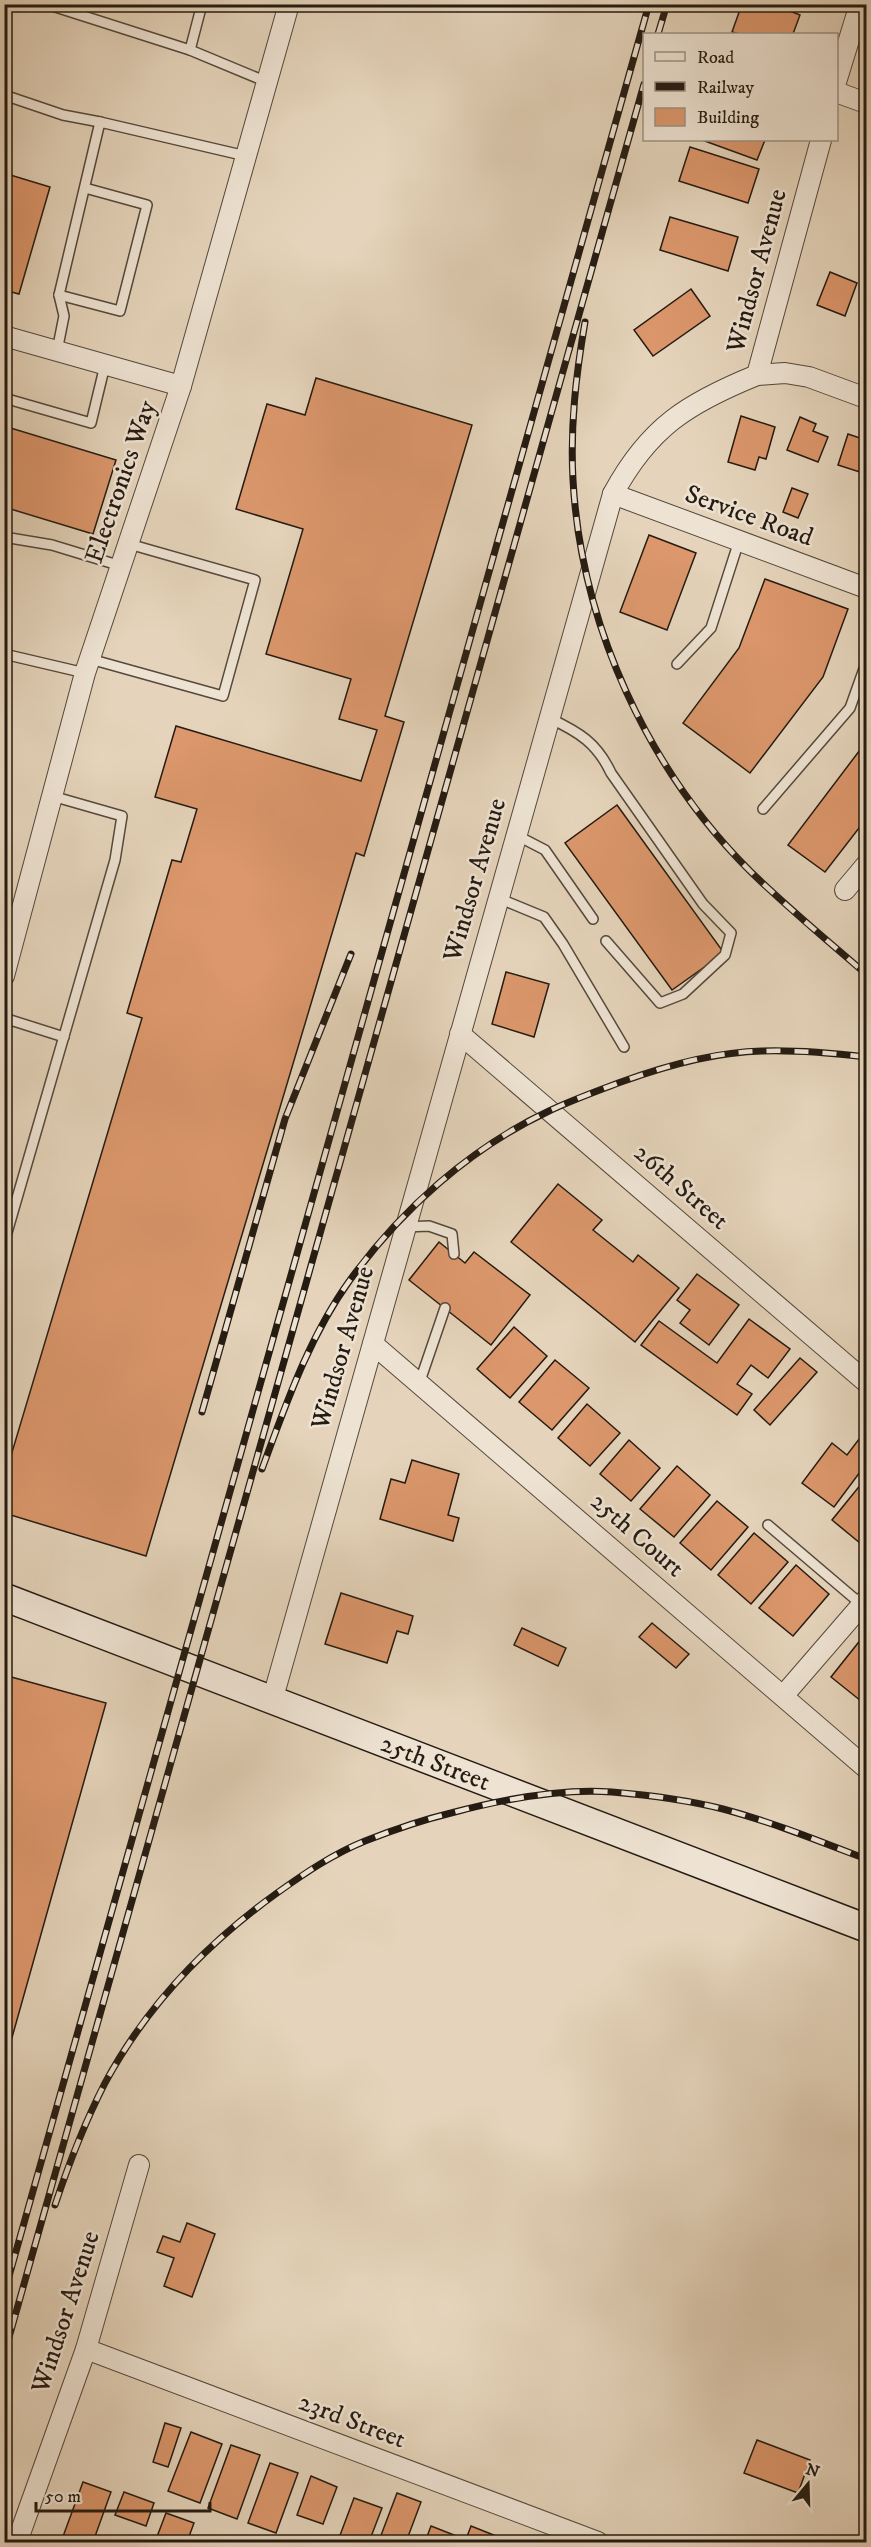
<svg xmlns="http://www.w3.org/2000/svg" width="871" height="2547" viewBox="0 0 871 2547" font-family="'IM FELL DW Pica',serif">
<rect width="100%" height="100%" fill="#e5d4bb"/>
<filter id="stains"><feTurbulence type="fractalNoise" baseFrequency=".00333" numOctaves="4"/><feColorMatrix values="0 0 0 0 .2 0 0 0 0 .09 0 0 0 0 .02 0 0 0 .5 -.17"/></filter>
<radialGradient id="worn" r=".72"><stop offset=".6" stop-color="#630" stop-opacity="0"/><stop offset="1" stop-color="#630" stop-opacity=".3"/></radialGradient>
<g fill="#dc976c" stroke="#241b12" stroke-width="1.5">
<polygon points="742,4 772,4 800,15 793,34 740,34 732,32"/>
<polygon points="702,140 765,140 757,160"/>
<polygon points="690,147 759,169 748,203 679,181"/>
<polygon points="7,174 50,187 19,294 4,290 4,182"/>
<polygon points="670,217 738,237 728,271 660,250"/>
<polygon points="830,272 857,283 845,316 817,305"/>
<polygon points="691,289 710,316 653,356 634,330"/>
<polygon points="316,378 472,425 385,716 404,722 364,856 356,853 146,1556 4,1513 4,1479 142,1018 127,1013 172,860 181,862 197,809 155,797 176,726 361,781 377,730 339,719 351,679 266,654 303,529 236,509 267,404 305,415"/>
<polygon points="741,416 775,427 766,459 759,457 755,470 728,462"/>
<polygon points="800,417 816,424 813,431 828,437 818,462 787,450"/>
<polygon points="4,426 116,460 93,534 4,507"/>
<polygon points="848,434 866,440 866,474 838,465"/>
<polygon points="792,488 808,494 798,518 783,512"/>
<polygon points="649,535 696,553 667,630 620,612"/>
<polygon points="765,579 848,609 823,677 750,773 683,723 739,648"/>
<polygon points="866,742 866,819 825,872 788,845"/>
<polygon points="617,805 724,953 672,990 565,843"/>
<polygon points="506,972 549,984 534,1037 492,1024"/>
<polygon points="558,1184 602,1220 593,1230 633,1262 638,1255 679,1288 635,1342 511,1242"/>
<polygon points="439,1242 465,1263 474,1252 530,1295 491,1345 409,1280"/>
<polygon points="697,1274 739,1305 709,1345 680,1323 690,1310 677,1300"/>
<polygon points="749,1319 790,1349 768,1378 751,1365 737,1384 752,1394 737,1415 641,1345 659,1321 717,1363"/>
<polygon points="514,1327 547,1356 510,1398 477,1369"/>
<polygon points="800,1358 817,1372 770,1425 754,1410"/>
<polygon points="555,1360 589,1388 552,1430 519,1402"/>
<polygon points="587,1404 620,1433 590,1466 558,1438"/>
<polygon points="866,1430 866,1464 834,1507 802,1483 832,1443 847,1455"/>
<polygon points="629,1440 660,1468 631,1501 600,1474"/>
<polygon points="412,1460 459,1474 448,1515 459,1518 453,1541 380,1519 391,1479 405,1483"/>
<polygon points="677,1466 710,1495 674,1537 640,1509"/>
<polygon points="866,1478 866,1548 832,1520"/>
<polygon points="717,1501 748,1527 711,1570 680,1543"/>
<polygon points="754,1533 788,1562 751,1604 718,1575"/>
<polygon points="796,1565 829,1594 793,1636 759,1608"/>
<polygon points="341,1593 413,1616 408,1634 397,1631 387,1663 325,1644"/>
<polygon points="652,1623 689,1654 676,1668 639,1637"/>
<polygon points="522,1628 566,1648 558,1666 514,1645"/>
<polygon points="866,1633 866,1705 831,1677"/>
<polygon points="4,1675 106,1703 4,2066"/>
<polygon points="187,2223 215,2234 192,2297 164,2286 174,2258 157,2252 163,2236 180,2242"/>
<polygon points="165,2423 181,2428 168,2467 153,2462"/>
<polygon points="191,2432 222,2444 200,2503 168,2491"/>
<polygon points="757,2440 810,2460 798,2493 744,2473"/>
<polygon points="231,2445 260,2455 237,2519 208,2508"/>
<polygon points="270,2463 298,2473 276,2533 248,2523"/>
<polygon points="311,2476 337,2487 323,2524 297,2515"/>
<polygon points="83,2482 111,2492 93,2542 61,2542"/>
<polygon points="124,2492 154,2503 146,2526 115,2515"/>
<polygon points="397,2493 421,2502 406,2542 391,2542 380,2538"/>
<polygon points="354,2498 382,2508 369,2542 353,2542 339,2538"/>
<polygon points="166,2513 194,2523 187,2542 155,2542"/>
<polygon points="431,2526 459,2537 457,2542 425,2542"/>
<polygon points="471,2526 496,2536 493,2542 465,2542"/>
</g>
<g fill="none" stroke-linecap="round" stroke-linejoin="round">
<g stroke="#54493c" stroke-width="12">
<g id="service">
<polyline points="46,4 190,50 267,82"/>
<polyline points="190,50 202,4"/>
<polyline points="4,95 63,115 100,122"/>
<polyline points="59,295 120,311 147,205 85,188"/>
<polyline points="57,351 64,316 59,295 100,122 246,156"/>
<polyline points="4,398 91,423 105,365"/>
<polyline points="4,537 52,545 121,566"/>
<polyline points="4,654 85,673"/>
<polyline points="90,659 223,696 255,580 129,544"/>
<polyline points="677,664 711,628 739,541"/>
<path d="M 549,718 C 579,732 597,743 611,773 L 703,904 L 731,933 L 725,955 L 683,994 L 660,1003 L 606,941"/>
<polyline points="763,809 850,708 866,663"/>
<polyline points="516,835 545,850 593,919"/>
<polyline points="498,898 544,917 563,944 624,1047"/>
<polyline points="4,912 20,917"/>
<polyline points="4,1018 64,1037"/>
<polyline points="405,1227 429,1226 452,1234 454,1254"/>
<polyline points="4,1243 115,860 122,816 52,796"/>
<polyline points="419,1384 445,1308"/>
<polyline points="768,1525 862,1605"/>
</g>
</g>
<g stroke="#54493c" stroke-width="22">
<g id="minor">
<polyline points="836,82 860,4"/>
<polyline points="836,92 866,103"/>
<polyline points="4,336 181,386"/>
<polyline points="757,375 785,373 809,377 866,398"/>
<polyline points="613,494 866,588"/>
<polyline points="845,890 866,865"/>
<polyline points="4,976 85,673 181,386 289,4"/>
<polyline points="460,1034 866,1382"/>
<polyline points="373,1344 866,1768"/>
<polyline points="783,1696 866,1600"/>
<path d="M 272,1701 L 613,494 C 649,427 688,403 757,375 L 821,140"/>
<polyline points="86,2349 598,2542"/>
<polyline points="17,2542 86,2349 139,2165"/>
</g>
</g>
<g stroke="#241b12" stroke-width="30">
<g id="secondary">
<path id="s1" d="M 4,1597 L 866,1928"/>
</g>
</g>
<use href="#service" stroke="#eee3d3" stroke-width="9"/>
<use href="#minor" stroke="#eee3d3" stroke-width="20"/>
<use href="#secondary" stroke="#eee3d3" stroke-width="27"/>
<g stroke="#241b12" stroke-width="7">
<g id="rail">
<polyline points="658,34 667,4"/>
<path d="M 585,322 C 576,375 570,426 573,480 C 581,625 648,770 751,872 C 788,908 828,941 866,974"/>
<polyline points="202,1412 285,1119 351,954"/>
<path d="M 262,1469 C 286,1404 309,1337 350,1280 C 401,1210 470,1148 549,1111 C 572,1100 597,1091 621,1082 C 665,1066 714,1052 762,1051 C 797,1050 832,1053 866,1057"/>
<path d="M 55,2205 C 69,2163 85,2122 105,2083 C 147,2005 206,1944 277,1893 C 305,1873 333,1854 365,1841 C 393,1830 422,1820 451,1813 C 500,1800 562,1788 612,1792 C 649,1795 687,1800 723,1809 C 772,1822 819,1841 866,1859"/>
<polyline points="4,2294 649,4"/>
<polyline points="4,2355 644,84"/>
</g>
</g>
<use href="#rail" stroke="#eee3d3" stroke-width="4.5" stroke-dasharray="14" stroke-linecap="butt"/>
</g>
<g text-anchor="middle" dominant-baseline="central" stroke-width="5" stroke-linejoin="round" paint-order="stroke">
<g font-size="26" fill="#241b12" stroke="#eee3d3">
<text transform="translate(757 271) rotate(-75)">Windsor Avenue</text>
<text transform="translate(121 482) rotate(-71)">Electronics Way</text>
<text transform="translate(749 516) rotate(20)">Service Road</text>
<text transform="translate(475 880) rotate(-74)">Windsor Avenue</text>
<text transform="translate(681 1187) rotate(41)">26th Street</text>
<text transform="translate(343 1348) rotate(-74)">Windsor Avenue</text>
<text transform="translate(637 1535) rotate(41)">25th Court</text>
<text stroke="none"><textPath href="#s1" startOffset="462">25th Street</textPath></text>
<text transform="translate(66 2312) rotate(-72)">Windsor Avenue</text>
<text transform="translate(352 2421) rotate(21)">23rd Street</text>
</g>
</g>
<rect width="871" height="2547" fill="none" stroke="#e5d4bb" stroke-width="24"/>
<rect x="6" y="6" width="859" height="2535" fill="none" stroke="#241b12" stroke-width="3"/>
<rect x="12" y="12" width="847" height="2523" fill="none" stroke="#241b12" stroke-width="1.5"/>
<rect x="643" y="33" width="195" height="108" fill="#eee3d3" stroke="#9d9386" stroke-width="1.5"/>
<rect x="655" y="52" width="30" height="9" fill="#eee3d3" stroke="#9d9386" stroke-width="1.5"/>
<text x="697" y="63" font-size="18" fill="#241b12">Road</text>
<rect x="655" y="82" width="30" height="9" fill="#241b12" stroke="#9d9386" stroke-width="1.5"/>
<text x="697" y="93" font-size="18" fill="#241b12">Railway</text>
<rect x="655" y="108" width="30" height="18" fill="#dc976c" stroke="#9d9386" stroke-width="1.5"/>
<text x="697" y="123" font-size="18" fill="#241b12">Building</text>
<g transform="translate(808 2484) rotate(19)" stroke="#eee3d3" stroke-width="4.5" paint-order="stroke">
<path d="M0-4.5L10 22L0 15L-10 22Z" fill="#241b12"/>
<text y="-9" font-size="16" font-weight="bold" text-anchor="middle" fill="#241b12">N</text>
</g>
<path d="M36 2502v9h174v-9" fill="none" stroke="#241b12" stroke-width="3"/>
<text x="45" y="2502" font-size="18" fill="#241b12" stroke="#eee3d3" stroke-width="4.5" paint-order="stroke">50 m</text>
<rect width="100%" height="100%" filter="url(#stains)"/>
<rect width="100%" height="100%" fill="url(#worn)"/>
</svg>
